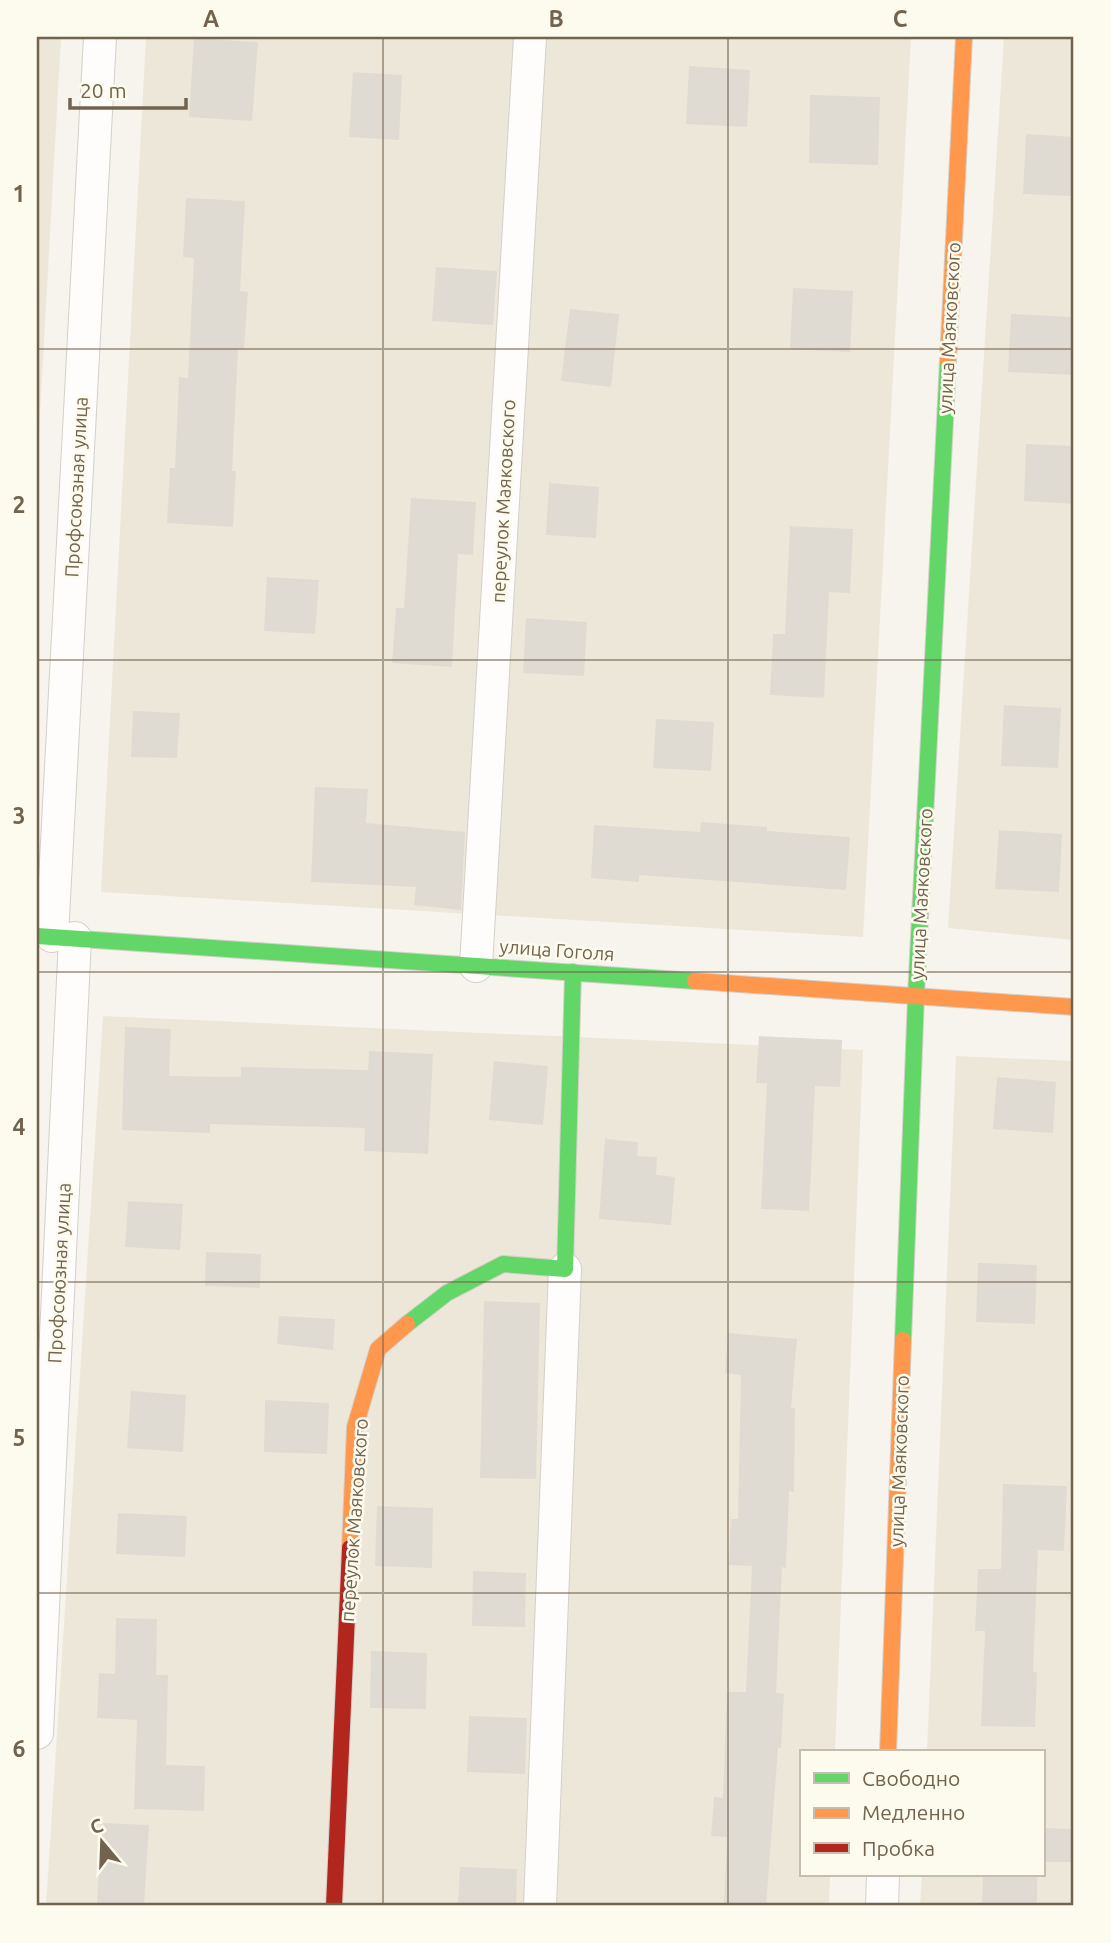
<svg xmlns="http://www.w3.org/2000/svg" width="1111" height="1943" viewBox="0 0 1111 1943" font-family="Ubuntu,sans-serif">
<rect width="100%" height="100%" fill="#f6f4ec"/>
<g fill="#ede7d9">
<polygon points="37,37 61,37 37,467"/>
<polygon points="146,37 911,37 863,937 101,892"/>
<polygon points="1004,37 1074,37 1074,940 948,928"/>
<polygon points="103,1016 863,1050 835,1752 801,1752 801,1875 830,1875 829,1906 46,1906"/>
<polygon points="956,1056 1074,1061 1074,1906 920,1906 922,1875 1043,1875 1043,1752 927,1752"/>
</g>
<g fill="#e0dbd2">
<polygon points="194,38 258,42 252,121 189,117"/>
<polygon points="689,66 750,70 747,127 686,124"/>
<polygon points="353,72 402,75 399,140 349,137"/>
<polygon points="810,95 880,97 878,165 809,163"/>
<polygon points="1026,134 1074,137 1074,196 1023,194"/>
<polygon points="186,198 245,201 240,291 248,292 244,349 238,349 232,471 236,471 233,527 167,523 170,468 175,468 179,377 188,378 194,258 183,257"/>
<polygon points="436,267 497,271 493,325 432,321"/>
<polygon points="793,288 853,291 850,352 790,349"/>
<polygon points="570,309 619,314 611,387 561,381"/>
<polygon points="1011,314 1074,317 1074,375 1008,372"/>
<polygon points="1026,444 1074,446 1074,504 1024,501"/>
<polygon points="549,483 599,487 596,538 546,535"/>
<polygon points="411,498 476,502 473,555 458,554 452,667 392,663 396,608 404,608"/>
<polygon points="790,526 853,529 850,593 829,592 824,698 770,695 773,634 785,634"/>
<polygon points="267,577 319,580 315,634 264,631"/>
<polygon points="526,618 587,622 584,676 523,673"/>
<polygon points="1004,705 1061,708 1058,768 1001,766"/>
<polygon points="133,711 180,713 177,758 131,757"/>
<polygon points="656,719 714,722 711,771 653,768"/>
<polygon points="315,787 368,789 366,823 465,832 461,910 414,905 416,887 311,882"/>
<polygon points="701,822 767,827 767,831 850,837 846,890 639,875 639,882 591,878 594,825 700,832"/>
<polygon points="999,830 1062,834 1059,892 995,889"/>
<polygon points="125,1027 171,1029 169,1076 241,1077 241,1067 368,1070 369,1051 433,1054 428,1154 364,1151 365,1128 210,1124 210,1133 122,1130"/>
<polygon points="759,1036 842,1040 840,1087 815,1086 809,1211 761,1209 767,1083 756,1083"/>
<polygon points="494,1061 548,1066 543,1125 489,1120"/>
<polygon points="997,1077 1056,1082 1053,1133 993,1129"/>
<polygon points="605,1139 638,1142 637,1156 657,1157 656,1175 675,1177 671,1225 599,1219"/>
<polygon points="128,1201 183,1204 180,1250 125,1247"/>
<polygon points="206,1252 261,1254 260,1288 205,1286"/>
<polygon points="978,1263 1037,1265 1035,1324 976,1322"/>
<polygon points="484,1301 540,1303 536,1479 480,1478"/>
<polygon points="279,1316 335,1319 333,1350 277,1344"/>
<polygon points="728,1333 797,1339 791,1408 795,1408 794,1492 789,1491 786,1568 782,1567 776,1693 784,1694 781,1748 778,1748 766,1906 724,1906 727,1837 711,1836 714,1797 723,1798 727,1692 746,1692 752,1566 729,1565 731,1519 738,1519 741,1375 725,1373"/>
<polygon points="131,1391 186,1395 183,1452 127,1448"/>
<polygon points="265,1400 329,1403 327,1454 264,1452"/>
<polygon points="1003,1484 1067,1486 1064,1551 1038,1550 1033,1672 1037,1672 1035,1727 981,1726 985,1631 975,1631 978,1569 1001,1569"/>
<polygon points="377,1506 433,1508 432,1568 375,1566"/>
<polygon points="118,1513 187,1516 185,1557 116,1554"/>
<polygon points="473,1571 526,1573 525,1627 472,1626"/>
<polygon points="116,1618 157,1619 156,1675 168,1675 166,1765 205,1766 204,1811 134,1809 137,1720 97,1718 99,1673 115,1674"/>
<polygon points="371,1651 427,1653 426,1709 370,1708"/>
<polygon points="469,1716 527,1718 525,1774 467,1772"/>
<polygon points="101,1823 149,1825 144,1906 97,1906"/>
<polygon points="1043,1828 1074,1829 1074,1862 1043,1862"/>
<polygon points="460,1867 517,1869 516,1906 458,1906"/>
<polygon points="983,1875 1037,1875 1037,1906 982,1906"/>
</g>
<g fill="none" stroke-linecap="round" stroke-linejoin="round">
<g stroke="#d4d0c9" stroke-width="34">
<g id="street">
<polyline points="52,936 100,37"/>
<polyline points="476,966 530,37"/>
<polyline points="37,1733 75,938"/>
<polyline points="540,1906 565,1269"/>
<polyline points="882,1906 883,1875"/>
</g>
</g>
<g stroke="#d4d0c8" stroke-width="18">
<g id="fast">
<polyline points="37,936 695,981"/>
<polyline points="407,1324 447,1293 503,1264 565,1269 573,972"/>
<polyline points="903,1340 916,996 948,361"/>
</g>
</g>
<g stroke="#d4d0c8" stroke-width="18">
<g id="slow">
<polyline points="948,361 964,37"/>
<polyline points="695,981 1074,1007"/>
<polyline points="350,1548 355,1427 378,1349 407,1324"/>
<polyline points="888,1752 903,1340"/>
</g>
</g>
<g stroke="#d4d0c8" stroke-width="18">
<polyline id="jam" points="334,1906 350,1548"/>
</g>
<use href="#street" stroke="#fefdfc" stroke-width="32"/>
<use href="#fast" stroke="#63d668" stroke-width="16"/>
<use href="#slow" stroke="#ff974d" stroke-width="16"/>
<use href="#jam" stroke="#b3261e" stroke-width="16"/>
</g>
<path fill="none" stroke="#72634f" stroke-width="2" stroke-opacity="0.55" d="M 383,37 L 383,1906M 728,37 L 728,1906M 37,349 L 1074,349M 37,660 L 1074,660M 37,972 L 1074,972M 37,1282 L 1074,1282M 37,1593 L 1074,1593"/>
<g text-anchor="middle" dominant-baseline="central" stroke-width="5" stroke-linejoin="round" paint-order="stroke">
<g font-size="19" fill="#72634f" stroke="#fdfbee">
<text transform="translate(949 328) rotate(-87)">улица Маяковского</text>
<text transform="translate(76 487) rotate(-87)">Профсоюзная улица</text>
<text transform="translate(503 501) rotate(-87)">переулок Маяковского</text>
<text transform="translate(921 894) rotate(-87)">улица Маяковского</text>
<text transform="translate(557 950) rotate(4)">улица Гоголя</text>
<text transform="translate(59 1273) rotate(-87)">Профсоюзная улица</text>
<text transform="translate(899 1461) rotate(-88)">улица Маяковского</text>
<text transform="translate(354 1520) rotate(-86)">переулок Маяковского</text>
</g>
</g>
<rect width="1111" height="1943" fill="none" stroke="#fdfbee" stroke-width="77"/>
<rect x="800" y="1750" width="245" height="126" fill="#fdfbee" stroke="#c5beae" stroke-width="2"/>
<rect x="814" y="1773" width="35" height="10" fill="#63d668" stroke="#c5beae" stroke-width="2"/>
<text x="862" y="1786" font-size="21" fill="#72634f">Свободно</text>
<rect x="814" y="1808" width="35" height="10" fill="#ff974d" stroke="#c5beae" stroke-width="2"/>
<text x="862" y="1820" font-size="21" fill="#72634f">Медленно</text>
<rect x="814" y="1843" width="35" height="10" fill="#b3261e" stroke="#c5beae" stroke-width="2"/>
<text x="862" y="1856" font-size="21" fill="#72634f">Пробка</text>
<g transform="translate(102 1842) rotate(341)" stroke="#fdfbee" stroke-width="5" paint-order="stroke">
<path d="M0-5L12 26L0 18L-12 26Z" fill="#72634f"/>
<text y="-10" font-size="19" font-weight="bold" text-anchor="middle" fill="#72634f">С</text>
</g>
<path d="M70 98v10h116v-10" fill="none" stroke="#72634f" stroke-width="3.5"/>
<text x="80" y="98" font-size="21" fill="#72634f" stroke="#fdfbee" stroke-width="5" paint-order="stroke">20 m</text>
<rect x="38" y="38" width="1034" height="1866" fill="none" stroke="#72634f" stroke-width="2.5"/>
<g font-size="23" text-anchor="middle" font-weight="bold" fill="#72634f">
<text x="211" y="27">A</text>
<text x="556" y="27">B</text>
<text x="900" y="27">C</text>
<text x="19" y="202">1</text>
<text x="19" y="513">2</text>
<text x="19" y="824">3</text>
<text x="19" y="1135">4</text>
<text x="19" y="1446">5</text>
<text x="19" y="1757">6</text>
</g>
</svg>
